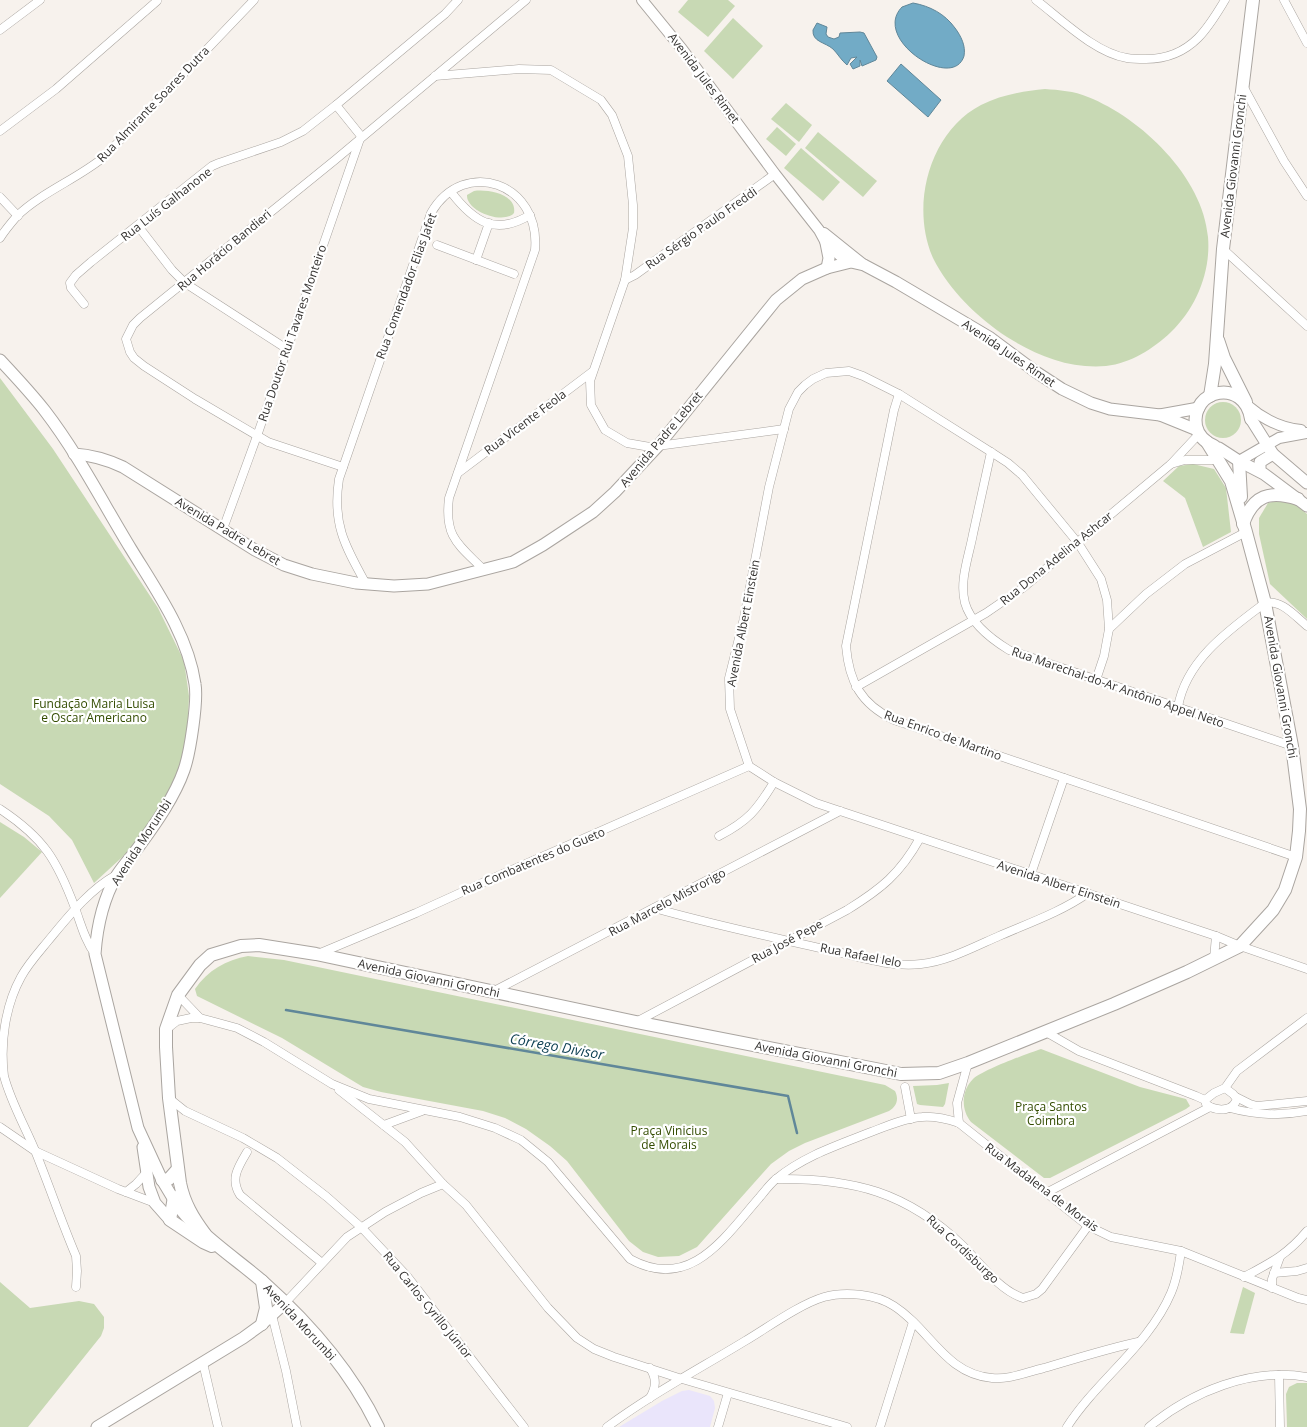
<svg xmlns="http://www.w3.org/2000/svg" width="1307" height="1427" viewBox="0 0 1307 1427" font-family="'Open Sans',sans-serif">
<rect width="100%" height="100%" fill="#f7f2ed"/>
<polygon fill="#eae5fb" points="689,1390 710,1396 714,1401 715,1408 710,1427 619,1427 662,1401 682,1391"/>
<g fill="#c8d9b4">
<polygon points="688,0 728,0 735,6 708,37 678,12"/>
<polygon points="733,18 763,46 733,79 704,51"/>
<path d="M 1045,89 C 1059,90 1074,91 1088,97 C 1141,118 1203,177 1208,237 C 1211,272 1196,308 1171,332 C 1153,349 1131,363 1106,366 C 1070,369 1037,356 1007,337 C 977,317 949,290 933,258 C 910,206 929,132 981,105 C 1001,95 1023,91 1045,89 Z"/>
<polygon points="786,103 812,125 799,142 771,119"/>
<polygon points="777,127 796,144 786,156 766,139"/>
<polygon points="818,132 877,181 863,197 805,148"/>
<polygon points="801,148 840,182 823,201 784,168"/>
<path d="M 474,191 C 488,189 517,194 514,213 C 503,225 466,211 467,195 Z"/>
<polygon points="0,378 53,449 158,608 184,661 189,696 187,744 176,784 131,849 94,883 72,840 49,816 0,784"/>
<circle cx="1223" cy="420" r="18"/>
<polygon points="1193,464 1214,469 1226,488 1231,532 1203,547 1185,498 1163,481 1179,466"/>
<polygon points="1284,499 1296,505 1307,514 1307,619 1270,584 1259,534 1259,518 1268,503"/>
<polygon points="0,822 24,837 42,852 0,898"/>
<path d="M 248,956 L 284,960 L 885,1085 L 895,1091 C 899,1099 897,1106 889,1111 L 805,1143 L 789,1151 L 771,1164 L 697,1247 L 679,1256 L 658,1257 L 643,1252 L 629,1241 L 567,1161 L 550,1146 L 526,1129 L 505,1118 L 483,1111 L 381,1092 L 363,1087 L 282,1038 L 197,996 L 195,989 C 208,970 226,960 248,956 Z"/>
<path d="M 1041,1049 L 1140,1087 L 1186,1099 L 1190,1106 L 1186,1109 L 1050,1178 L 1044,1178 L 971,1122 C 961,1110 961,1091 973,1079 C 983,1070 1026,1054 1041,1049 Z"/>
<polygon points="949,1083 945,1104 943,1107 920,1105 917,1104 913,1086 937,1085"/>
<polygon points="0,1282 30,1308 79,1301 94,1304 104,1317 104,1328 101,1336 28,1427 0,1427"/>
<polygon points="1243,1287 1255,1293 1244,1334 1230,1333"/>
<polygon points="1297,1383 1307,1383 1307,1427 1287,1427 1286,1394 1289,1387"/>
</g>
<g fill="#72abc6" stroke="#608799">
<path d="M 913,3 C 930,6 945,14 955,28 C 961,36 966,46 964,56 C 953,92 871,39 902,7 Z"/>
<path d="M 817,23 L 827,27 L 826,34 L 828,37 L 834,39 L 839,37 L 840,33 L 860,32 L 864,33 L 877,57 L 876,60 L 862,66 L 860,60 L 860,66 L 853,69 L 850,64 L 857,57 L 851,58 L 847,65 C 841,60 838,54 833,49 C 825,42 812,42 813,30 Z"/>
<polygon points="901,64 941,100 928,117 887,81"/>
</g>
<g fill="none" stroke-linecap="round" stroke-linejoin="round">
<polyline stroke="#608799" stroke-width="2.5" points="286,1010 788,1096 797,1133"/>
<g stroke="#aaa5a0" stroke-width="9">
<g id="minor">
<path d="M 1036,0 C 1061,19 1095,53 1127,58 C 1133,59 1140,59 1146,59 C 1166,59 1184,52 1198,38 C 1209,27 1217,13 1225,0"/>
<polyline points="1284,0 1307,43"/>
<polyline points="0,30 40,0"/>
<polyline points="435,76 519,69 551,70 601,100 612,115 628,156 633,205 633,228 625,280 590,381 591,405 605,430 627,443 650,447 784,429"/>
<polyline points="1243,86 1284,161 1307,196"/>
<polyline points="0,131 56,89 157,1"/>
<path d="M 451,192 C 474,222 495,236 530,215"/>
<polyline points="0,197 18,216"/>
<polyline points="138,226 172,270 185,283 287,349"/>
<path d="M 0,238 C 5,230 11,223 17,216 C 42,192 77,179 104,157 L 254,0"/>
<polyline points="437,245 514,274"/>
<polyline points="1223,249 1307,326"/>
<polyline points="476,260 489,223"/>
<polyline points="625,280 635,275 775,174"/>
<polyline points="84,304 71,288 70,283 76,275 91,262 212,166 219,163 281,142 303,131 336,105 445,14 458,0"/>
<path d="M 899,394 L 894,410 L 846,646 C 849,682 861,704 894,720 L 1296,857"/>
<path d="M 991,452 C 985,479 979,507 973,534 C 969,556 959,581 965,603 C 971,624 991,639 1009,650 L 1292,746"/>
<polyline points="1171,464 1185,460 1217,460"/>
<polyline points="343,467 268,442 195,399 144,366 134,358 130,352 126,339 133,325 140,318 335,160 526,0"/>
<polyline points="458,473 592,372"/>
<polyline points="223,529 257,436 361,136 336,105"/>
<path d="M 366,584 C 345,546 332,524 339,479 L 431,213 C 464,156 541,183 535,250 L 449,498 C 444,538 459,545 484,570"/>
<polyline points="1109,629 1146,594 1185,564 1246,532"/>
<polyline points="1096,680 1104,656 1109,629 1107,600 1101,579 1078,543 1022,475 1008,463 991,452 899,394 863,376 849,371 826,373 813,379 805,385 798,392 789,409 769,487 744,618 729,678 730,709 749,766 774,782 816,803 1216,936 1240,946 1307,969"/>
<polyline points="856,687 986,613 1024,587 1171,464 1199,434"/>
<path d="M 1178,707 C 1186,660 1229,630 1265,603 C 1281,599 1295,616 1307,626"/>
<path d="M 0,809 C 44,838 57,860 75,908 C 81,924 85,941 95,954"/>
<path d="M 719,836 C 748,821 757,810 774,782"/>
<polyline points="1031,874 1064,778"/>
<path d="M 654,908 C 710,924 767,936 824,949 C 854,955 889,968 921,964 C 948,961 974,947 999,936 C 1029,923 1061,912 1088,893"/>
<polyline points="318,954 416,913 482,883 749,766"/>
<polyline points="1214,959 1216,936"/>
<polyline points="494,991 840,811"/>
<polyline points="178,995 200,1018"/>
<path d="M 636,1022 L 847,910 C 881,889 900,874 920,838"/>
<path d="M 168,1028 L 177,1021 L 191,1018 L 200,1018 L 237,1028 L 264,1042 L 332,1084 L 369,1099 L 460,1117 L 495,1128 L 521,1140 L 548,1162 L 630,1259 C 690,1292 724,1238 759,1198 C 764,1192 770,1184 776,1179 C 804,1156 838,1145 871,1132 C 887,1126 905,1118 922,1117 C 934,1116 947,1119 959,1123 L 1088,1226 L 1111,1237 L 1181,1251 L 1298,1298 L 1307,1300"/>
<polyline points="1046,1032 1079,1051 1196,1096 1205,1100 1206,1104 1210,1107"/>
<polyline points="905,1087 911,1119"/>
<polyline points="339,1090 405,1142 443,1184 466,1205 548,1308 577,1338 594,1349 614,1357 682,1379 847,1427"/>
<polyline points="1236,1097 1250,1104 1257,1106 1307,1101"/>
<polyline points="170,1099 185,1111 243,1138 277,1158 327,1197 362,1228 407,1276 524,1427"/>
<polyline points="1205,1100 1214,1093 1225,1088 1237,1071 1307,1018"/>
<path d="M 1210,1107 C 1220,1111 1233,1111 1237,1099 L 1233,1094 L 1225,1088"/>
<path d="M 1230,1108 C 1255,1115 1281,1116 1307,1111"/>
<polyline points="959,1123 957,1103 968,1063"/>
<polyline points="384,1125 422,1111"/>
<polyline points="0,1127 35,1151 118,1189 155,1203"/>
<path d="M 247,1152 C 238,1167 230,1179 240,1195 L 322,1263"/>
<path d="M 776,1179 C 853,1178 907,1192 963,1246 C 981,1264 999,1290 1023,1298 L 1036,1294 L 1042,1289 L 1088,1226"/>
<polyline points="126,1192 136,1184 147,1172"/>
<polyline points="1046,1193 1210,1107"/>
<polyline points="1274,1273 1297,1271 1307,1268"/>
<path d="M 1244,1277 C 1270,1263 1287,1255 1307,1231"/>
<path d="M 76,1287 L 77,1271 L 76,1256 C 62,1223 50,1188 36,1153 C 26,1128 11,1103 4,1076 C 0,1044 5,1006 21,977 C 28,964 39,952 48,941 C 68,917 89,890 116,875"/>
<polyline points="1272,1288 1272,1279 1280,1257"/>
<polyline points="285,1303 347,1237 385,1212 421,1193 443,1184"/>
<polyline points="272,1315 286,1371 297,1427"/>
<polyline points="203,1363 218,1427"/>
<polyline points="1279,1375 1280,1427"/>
<path d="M 650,1398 C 656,1387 657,1379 650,1368"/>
<path d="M 607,1427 C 650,1395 699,1369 745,1341 C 767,1328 800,1304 824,1297 C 845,1291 876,1294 894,1306 C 930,1329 945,1374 992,1378 C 1009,1380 1027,1372 1044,1368 C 1075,1359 1106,1349 1138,1342"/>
<polyline points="718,1427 728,1393"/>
<polyline points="880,1427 913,1322"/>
<path d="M 1067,1427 C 1097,1380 1149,1345 1171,1293 C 1177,1279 1179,1266 1181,1251"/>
<path d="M 1149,1427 C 1191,1392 1252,1367 1307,1377"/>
</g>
</g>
<g stroke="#aaa5a0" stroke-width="12">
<g id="tertiary">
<polyline points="642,0 682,49 775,174 819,230 826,243 847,262"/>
<polyline points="824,233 864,265"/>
<path d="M 1248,406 C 1263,419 1281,428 1301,430"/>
<polyline points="1239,461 1279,438 1307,433"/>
</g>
</g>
<g stroke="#aaa5a0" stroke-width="13">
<g id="secondary">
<polyline points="826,243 829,258 827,268"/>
<path d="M 0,360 C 15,376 31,393 45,411 C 78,454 103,503 131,549 C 156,590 188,635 195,684 C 198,701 190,753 184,770 C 175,796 156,823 140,845 C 133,855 124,864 117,875 C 103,899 97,926 95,954 L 138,1128 L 162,1180 L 174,1200"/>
<polyline points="1160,415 1199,408"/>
<polyline points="1251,419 1273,454 1307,483"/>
<polyline points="1219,448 1239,461 1264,474 1307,506"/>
<path d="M 74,454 C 92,455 106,459 123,467 L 255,550 L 284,565 L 312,574 L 356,583 L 394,586 L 428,584 L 513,562 L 543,545 L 593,512 L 615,492 L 658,446 L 776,300 L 802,279 L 827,268 L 851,262 L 864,265 L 896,282 L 989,337 L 1036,372 L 1062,389 L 1091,403 L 1110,409 L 1160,415 L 1197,430"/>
<polyline points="1260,471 1260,462 1273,454"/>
<polyline points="143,1147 149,1187 155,1203 170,1220"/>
<polyline points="97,1427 243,1338 261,1325 285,1303"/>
</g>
</g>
<g stroke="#aaa5a0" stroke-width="14">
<g id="primary">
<polyline points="1218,340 1224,358 1246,402"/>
<polyline points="1210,396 1215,364 1223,249 1253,0"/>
<path d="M 1214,446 C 1205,442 1198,435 1196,426 C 1190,388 1245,378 1251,419"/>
<polyline points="1239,461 1241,497"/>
<path d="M 1243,524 C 1253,495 1270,490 1298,499"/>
<polyline points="162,1180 169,1179 177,1170"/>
<polyline points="174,1197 170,1220 203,1242 212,1246"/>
<path d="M 174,1200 C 197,1234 233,1256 263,1282 C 310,1324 351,1371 378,1427"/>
<path d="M 205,1234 C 193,1218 184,1203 180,1183 L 169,1098 L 166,1047 L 166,1029 L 178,995 L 200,965 L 211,955 L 241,946 L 259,945 L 316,954 L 636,1022 L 901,1074 L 939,1073 L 968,1063 L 1114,1004 L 1187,972 L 1240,946 L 1273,910 L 1285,890 L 1296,857 L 1299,831 L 1300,809 L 1292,746 L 1265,603 L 1246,532 L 1231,481 L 1207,442"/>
<polyline points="262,1281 266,1308 262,1324"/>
</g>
</g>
<use href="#minor" stroke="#fff" stroke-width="8"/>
<use href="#tertiary" stroke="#fff" stroke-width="10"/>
<use href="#secondary" stroke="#fff" stroke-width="11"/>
<use href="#primary" stroke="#fff" stroke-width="12"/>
</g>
<g text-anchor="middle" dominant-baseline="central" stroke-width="4.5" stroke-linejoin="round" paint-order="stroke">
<g font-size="12" fill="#353331" stroke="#fff">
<text transform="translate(704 78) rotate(53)">Avenida Jules Rimet</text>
<text transform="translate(153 104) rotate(-46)">Rua Almirante Soares Dutra</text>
<text transform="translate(1233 166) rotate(-83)">Avenida Giovanni Gronchi</text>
<text transform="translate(166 204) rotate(-38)">Rua Luís Galhanone</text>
<text transform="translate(701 228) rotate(-35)">Rua Sérgio Paulo Freddi</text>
<text transform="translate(224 250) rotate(-40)">Rua Horácio Bandieri</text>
<text transform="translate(406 286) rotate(-70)">Rua Comendador Elias Jafet</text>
<text transform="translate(292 333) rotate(-71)">Rua Doutor Rui Tavares Monteiro</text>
<text transform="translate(1009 353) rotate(34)">Avenida Jules Rimet</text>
<text transform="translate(525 422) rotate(-37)">Rua Vicente Feola</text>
<text transform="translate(661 439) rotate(-50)">Avenida Padre Lebret</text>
<text transform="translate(228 531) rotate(31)">Avenida Padre Lebret</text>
<text transform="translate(1056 558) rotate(-39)">Rua Dona Adelina Ashcar</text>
<text transform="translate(743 623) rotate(-79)">Avenida Albert Einstein</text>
<text transform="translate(1118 687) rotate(19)">Rua Marechal-do-Ar Antônio Appel Neto</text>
<text transform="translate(1281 687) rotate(80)">Avenida Giovanni Gronchi</text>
<text transform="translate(943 735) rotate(20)">Rua Enrico de Martino</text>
<text transform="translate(141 842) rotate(-57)">Avenida Morumbi</text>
<text transform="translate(533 861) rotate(-23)">Rua Combatentes do Gueto</text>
<text transform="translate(1059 884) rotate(18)">Avenida Albert Einstein</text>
<text transform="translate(667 902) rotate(-28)">Rua Marcelo Mistrorigo</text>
<text transform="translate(787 941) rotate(-28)">Rua José Pepe</text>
<text transform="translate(861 955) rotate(11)">Rua Rafael Ielo</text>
<text transform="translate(429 978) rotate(12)">Avenida Giovanni Gronchi</text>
<text transform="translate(826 1059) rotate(11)">Avenida Giovanni Gronchi</text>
<text transform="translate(1042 1187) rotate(37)">Rua Madalena de Morais</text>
<text transform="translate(963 1249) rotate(43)">Rua Cordisburgo</text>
<text transform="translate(428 1305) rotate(51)">Rua Carlos Cyrillo Júnior</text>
<text transform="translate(300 1322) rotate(47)">Avenida Morumbi</text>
</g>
<g font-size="12" fill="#334c00" stroke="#fff">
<text x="94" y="703">Fundação Maria Luisa<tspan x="94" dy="14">e Oscar Americano</tspan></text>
<text x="1051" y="1106">Praça Santos<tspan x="1051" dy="14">Coimbra</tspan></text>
<text x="669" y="1130">Praça Vinicius<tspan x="669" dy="14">de Morais</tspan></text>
</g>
<g font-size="14" font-style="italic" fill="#0f4154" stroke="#fff">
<text transform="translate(557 1046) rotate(10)">Córrego Divisor</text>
</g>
</g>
</svg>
